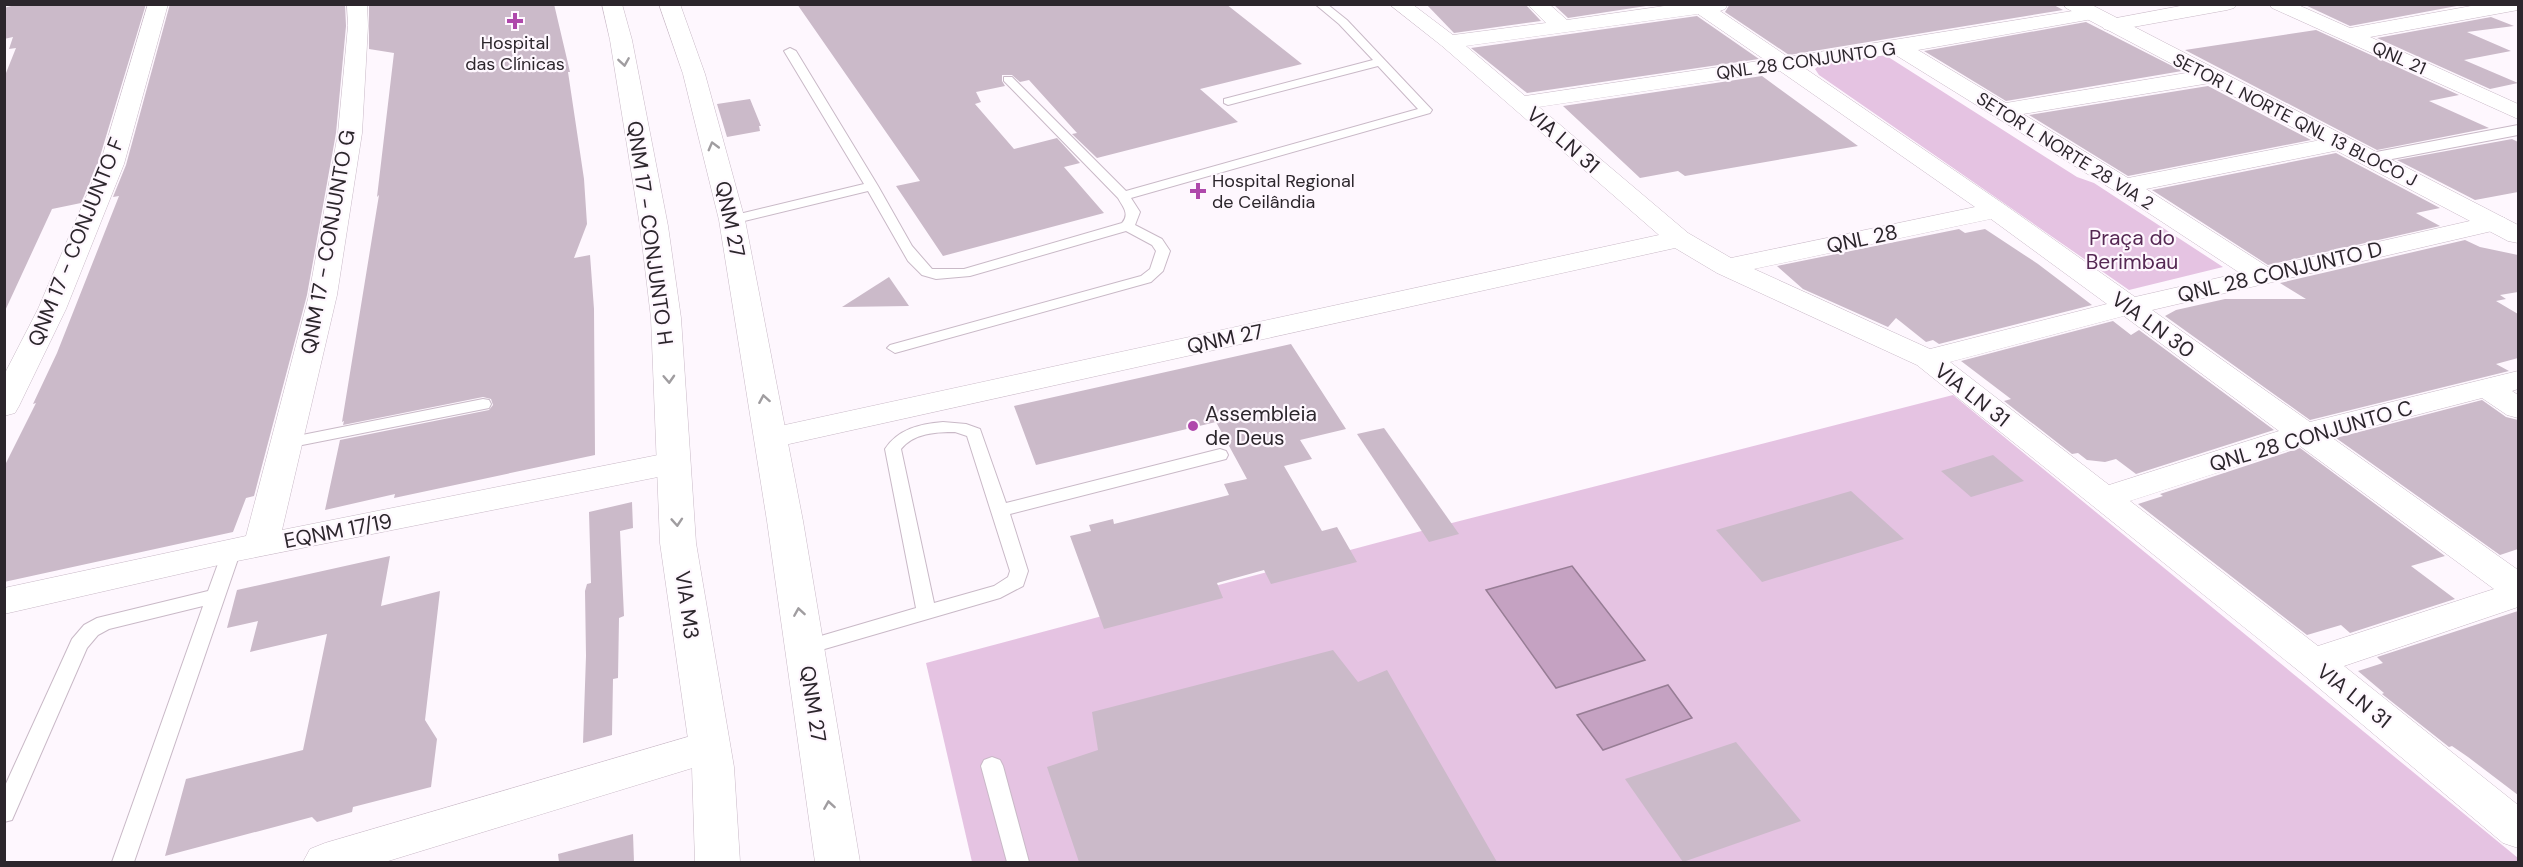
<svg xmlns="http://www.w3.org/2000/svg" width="2523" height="867" viewBox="0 0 2523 867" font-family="'DM Sans',sans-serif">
<rect width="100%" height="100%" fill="#fef7fe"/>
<g fill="#e5c3e2">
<polygon points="1882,53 2077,177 2094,183 2223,267 2129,290 1819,75 1815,69 1821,64"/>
<polygon points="1953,395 2518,858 2518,862 972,862 926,663 1444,525"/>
</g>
<g fill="#c5a2c2" stroke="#977d95" stroke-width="1.5">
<polygon points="1572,566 1645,660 1556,688 1486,590"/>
<polygon points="1668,685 1692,718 1603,750 1577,715"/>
</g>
<g fill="#cbbac9">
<polygon points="18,4 146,4 98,163 81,203 52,209 4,313 4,78 16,48 9,49 13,37 4,39 4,8"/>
<polygon points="170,4 345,4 346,26 336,133 307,295 254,496 246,498 233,532 4,582 4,467 36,403 33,404 57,353 119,196 113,197 126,165"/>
<polygon points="369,4 554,4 570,72 568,72 584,179 587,224 574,258 590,255 594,309 595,455 394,498 395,494 325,510 340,440 489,410 493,405 491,399 483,397 343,425 344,421 342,422 379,195 377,197 394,53 369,49"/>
<polygon points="797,4 1226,4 1302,64 1200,89 1238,122 1097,158 1072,134 1077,133 1029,80 1020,82 1012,75 1002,75 1002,81 1005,86 976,92 981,102 975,104 1014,149 1057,138 1080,163 1064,167 1104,213 943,256 896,186 920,181"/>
<polygon points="1426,4 1525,4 1541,21 1454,33"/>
<polygon points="1553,4 1659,4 1568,18"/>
<polygon points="1730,4 2052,4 2063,10 1789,55 1725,12"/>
<polygon points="2303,4 2459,4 2462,5 2350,26"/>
<polygon points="1697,16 1759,59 1527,93 1471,48"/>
<polygon points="2491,17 2514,26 2467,32 2511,51 2464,60 2518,83 2490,89 2377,38"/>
<polygon points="2086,22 2182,71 2006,101 1924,51"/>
<polygon points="2316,30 2459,95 2429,101 2489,128 2377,150 2185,50"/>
<polygon points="1762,76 1858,146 1685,176 1678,171 1640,178 1563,106"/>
<polygon points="2208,86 2311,140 2128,176 2029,115"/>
<polygon points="750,99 761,126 759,126 760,131 727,137 717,104"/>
<polygon points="2512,139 2518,142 2518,192 2475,200 2397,160"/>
<polygon points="2336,153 2440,208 2416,213 2440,226 2268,265 2152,190"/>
<polygon points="1959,229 1965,233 1985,229 2038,264 2092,305 1939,344 1933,340 1926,342 1896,318 1888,327 1803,289 1777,266"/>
<polygon points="2465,240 2480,247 2518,255 2518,292 2500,295 2506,299 2496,301 2518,314 2518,358 2496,364 2509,371 2310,420 2165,316 2176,310 2225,299 2306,299 2280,283"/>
<polygon points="889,277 909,306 842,307"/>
<polygon points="2113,321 2131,335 2139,330 2274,430 2136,474 2116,459 2105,462 2087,460 2078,453 2072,454 2004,401 2011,399 1961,361"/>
<polygon points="1291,344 1346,429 1300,440 1312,459 1284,466 1322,531 1337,527 1357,562 1271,584 1264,570 1217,583 1223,598 1104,629 1070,536 1091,531 1089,525 1113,519 1114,524 1229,495 1224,484 1247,479 1216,422 1036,465 1014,406"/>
<polygon points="2482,400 2506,417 2518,420 2518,549 2500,555 2336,438"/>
<polygon points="1384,428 1423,483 1459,534 1429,542 1357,434"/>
<polygon points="2300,448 2445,556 2411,566 2455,599 2350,633 2341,625 2307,635 2138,504 2163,496 2160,494"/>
<polygon points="1993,455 2024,481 1971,497 1941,471"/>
<polygon points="1851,491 1904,539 1762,582 1716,530"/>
<polygon points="632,502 633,528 620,531 624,616 619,618 618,678 613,679 612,735 583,743 586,656 585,591 587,584 591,583 589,512"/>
<polygon points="390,556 381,606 440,591 425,720 437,739 431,787 353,807 352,812 317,822 312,817 165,856 186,779 303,750 327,634 250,652 258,621 227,628 237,590"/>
<polygon points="2518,611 2518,795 2468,757 2452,746 2449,747 2382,694 2384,693 2358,671 2383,663 2377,657"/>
<polygon points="1333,650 1358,682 1387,670 1497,862 1079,862 1047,767 1098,750 1092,712"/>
<polygon points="1736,742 1801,821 1683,862 1625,779"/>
<polygon points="633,834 634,862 559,862 558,854"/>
</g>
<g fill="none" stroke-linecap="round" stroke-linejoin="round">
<g stroke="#c9b9c7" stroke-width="2">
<g id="service">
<path d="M 1315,4 L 1327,4 L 1347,20 L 1432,110 L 1430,113 L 1131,198 L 1140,212 L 1135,225 L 1162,239 L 1170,251 L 1163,271 L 1151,282 L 895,353 L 887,348 L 890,345 L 1141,276 L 1150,269 L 1156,251 L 1152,245 L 1126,231 L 970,276 L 936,279 L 922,275 L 908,261 L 868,191 L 732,224 L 725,220 L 727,217 L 864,184 L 784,51 L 790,48 L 796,51 L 878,186 L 912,246 L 932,269 L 964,269 L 1122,223 C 1130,214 1123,207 1118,198 L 1004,81 L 1004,77 L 1012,77 L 1126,191 L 1418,109 L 1378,66 L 1228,105 L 1224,103 L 1224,99 L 1373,60 L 1339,24 Z"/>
<polygon points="483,399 489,400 491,404 489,408 287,448 281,447 279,443 281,439 287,438"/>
<path d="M 943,422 L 966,424 L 980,429 L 1006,503 L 1220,449 L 1226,451 L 1228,455 L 1226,459 L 1010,514 L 1028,571 L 1023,586 L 1000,598 L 804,655 L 797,653 L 794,648 L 797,643 L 916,608 L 885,449 C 898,429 920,424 943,422 ZM 955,432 L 967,436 L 1010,571 L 1008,577 L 994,586 L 934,603 L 901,449 C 914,433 936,432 955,432 Z"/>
<polygon points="232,544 238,545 241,550 134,862 112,862 203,606 109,629 98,635 87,648 12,820 4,822 4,788 72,639 84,625 97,618 208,591 223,550 226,545"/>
<polygon points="992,757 1000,760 1003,766 1029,862 1007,862 981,766 984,760"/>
</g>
</g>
<g stroke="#c9b9c7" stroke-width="2">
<polygon id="pedestrian" points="2518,125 2518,135 2371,163 2365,162 2362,158 2365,154 2371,153"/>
</g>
<g stroke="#c9b9c7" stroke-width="1">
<g id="minor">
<polygon points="148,4 168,4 124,164 66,309 19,406 15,413 4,416 4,375 38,309 100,164"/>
<polygon points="347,4 367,4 368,26 362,133 337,295 282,530 673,452 684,455 689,463 684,471 673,474 232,562 4,614 4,588 246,536 309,295 338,133 348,26"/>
<path d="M 1389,4 L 1412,4 L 1453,35 L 1546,23 L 1527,4 L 1549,4 L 1567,20 L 1678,4 L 1728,4 L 1725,9 L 1720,11 L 1788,57 L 2091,8 L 2098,10 L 2101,14 L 2098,18 L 1918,50 L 2006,103 L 2210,69 L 2218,71 L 2221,76 L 2218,81 L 2210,83 L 2023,114 L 2128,178 L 2341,136 L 2349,138 L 2353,143 L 2349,148 L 2146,189 L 2268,267 L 2496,215 L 2505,218 L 2509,223 L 2505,228 L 2152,310 L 2310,422 L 2518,371 L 2518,389 L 2512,391 L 2518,395 L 2518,418 L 2507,415 L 2482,398 L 2331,437 L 2518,570 L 2518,607 L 2344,666 L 2518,805 L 2518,848 L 2503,843 L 2300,672 L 1917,365 L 1717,273 L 1675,248 L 771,448 L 760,445 L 755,438 L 760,431 L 771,428 L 1659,235 L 1442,46 ZM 1698,14 L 1765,60 L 1525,96 L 1466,46 ZM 1894,54 L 2115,191 L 2240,273 L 2135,297 L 2005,205 L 1803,67 ZM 1780,71 L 1975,207 L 1731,258 L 1688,233 L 1539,107 ZM 1991,219 L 2107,304 L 1930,349 L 1754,269 ZM 2124,316 L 2279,431 L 2109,485 L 1950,362 ZM 2300,446 L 2494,589 L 2318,646 L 2130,501 Z"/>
<polygon points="2191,4 2237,4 2234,8 2227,10 2111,31 2104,29 2101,25 2104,21 2111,19"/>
<polygon points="2269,4 2296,4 2350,28 2482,4 2518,4 2518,10 2370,37 2518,104 2518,119 2272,8"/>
<polygon points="708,731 722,735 728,747 722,759 385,862 303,862 310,849 325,843"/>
</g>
</g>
<g stroke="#c9b9c7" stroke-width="1">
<polygon id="tertiary" points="2063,4 2090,4 2518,225 2518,243 2508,241 2066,8"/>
</g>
<g stroke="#c9b9c7" stroke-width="1">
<g id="secondary">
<polygon points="602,4 622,4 632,40 668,226 681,318 696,543 734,767 740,862 695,862 692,767 660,543 651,318 640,226 610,40"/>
<polygon points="659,4 680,4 705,74 745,220 803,521 860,862 815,862 767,521 719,220 683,74"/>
</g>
</g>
<use href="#service" fill="#fff" fill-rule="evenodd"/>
<use href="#pedestrian" fill="#fff" fill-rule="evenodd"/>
<use href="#minor" fill="#fff" fill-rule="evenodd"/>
<use href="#tertiary" fill="#fff" fill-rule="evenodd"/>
<use href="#secondary" fill="#fff" fill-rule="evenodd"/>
</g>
<defs><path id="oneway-chevron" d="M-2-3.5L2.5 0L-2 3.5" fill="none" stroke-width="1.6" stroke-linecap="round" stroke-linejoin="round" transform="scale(1.5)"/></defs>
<g stroke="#a09da0">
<use href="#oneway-chevron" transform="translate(624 62) rotate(81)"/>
<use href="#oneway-chevron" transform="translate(713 146) rotate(-105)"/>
<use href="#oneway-chevron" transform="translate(669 379) rotate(87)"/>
<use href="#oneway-chevron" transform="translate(764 399) rotate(-100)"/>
<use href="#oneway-chevron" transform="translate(677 522) rotate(86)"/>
<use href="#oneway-chevron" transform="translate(799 612) rotate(-99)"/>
<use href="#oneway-chevron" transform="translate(829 805) rotate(-99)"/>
</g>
<g fill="#af48ab" stroke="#fef7fe" stroke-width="2">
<path d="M512 12h6v6h6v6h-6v6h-6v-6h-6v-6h6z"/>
<path d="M1195 182h6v6h6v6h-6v6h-6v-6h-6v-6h6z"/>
<circle cx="1193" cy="426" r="6"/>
</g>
<g text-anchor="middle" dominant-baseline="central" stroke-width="4.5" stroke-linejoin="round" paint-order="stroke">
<g font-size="18" fill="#2c262c" stroke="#fef7fe">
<text x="515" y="43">Hospital<tspan x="515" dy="21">das Clínicas</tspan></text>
<text x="1212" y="181" text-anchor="start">Hospital Regional<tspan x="1212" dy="21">de Ceilândia</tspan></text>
</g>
<g font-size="18" fill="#2c262c" stroke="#fef7fe">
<text transform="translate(2399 58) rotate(24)">QNL 21</text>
<text transform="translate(1806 61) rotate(-8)">QNL 28 CONJUNTO G</text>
<text transform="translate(2295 120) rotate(27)">SETOR L NORTE QNL 13 BLOCO J</text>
<text transform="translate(2065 151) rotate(32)">SETOR L NORTE 28 VIA 2</text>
</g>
<g font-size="21" fill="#2c262c" stroke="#fef7fe">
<text transform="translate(1563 140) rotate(41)">VIA LN 31</text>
<text transform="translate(730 219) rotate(78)">QNM 27</text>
<text transform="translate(650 233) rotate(82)">QNM 17 - CONJUNTO H</text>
<text transform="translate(1862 239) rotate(-12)">QNL 28</text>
<text transform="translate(76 242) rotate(-68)">QNM 17 - CONJUNTO F</text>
<text transform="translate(328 242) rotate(-80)">QNM 17 - CONJUNTO G</text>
<text transform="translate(2280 272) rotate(-13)">QNL 28 CONJUNTO D</text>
<text transform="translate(2153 325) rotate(36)">VIA LN 30</text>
<text transform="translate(1225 339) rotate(-12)">QNM 27</text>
<text transform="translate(1972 395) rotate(38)">VIA LN 31</text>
<text transform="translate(2311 436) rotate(-16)">QNL 28 CONJUNTO C</text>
<text transform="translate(338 531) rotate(-11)">EQNM 17/19</text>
<text transform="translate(687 605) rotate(82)">VIA M3</text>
<text transform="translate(2354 696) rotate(39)">VIA LN 31</text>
<text transform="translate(813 704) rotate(81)">QNM 27</text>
</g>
<g font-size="21" fill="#562954" stroke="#fef7fe">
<text x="2132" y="238">Praça do<tspan x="2132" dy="24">Berimbau</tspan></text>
</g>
<g font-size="21" fill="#2c262c" stroke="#fef7fe" text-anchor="start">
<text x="1205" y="414">Assembleia<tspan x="1205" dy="24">de Deus</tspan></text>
</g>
</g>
<rect width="2523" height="867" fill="none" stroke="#2c262c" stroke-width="12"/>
</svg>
